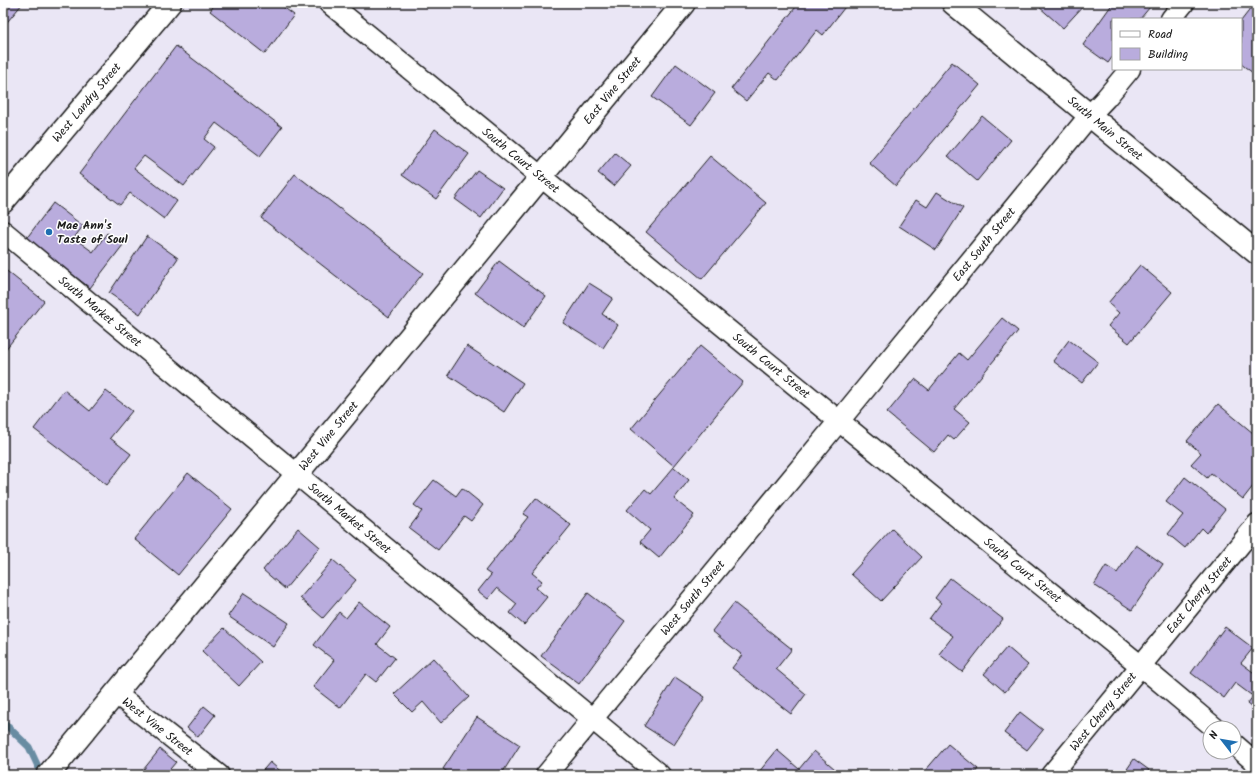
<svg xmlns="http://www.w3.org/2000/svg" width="1260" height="778" viewBox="0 0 1260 778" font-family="Kalam,sans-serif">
<rect width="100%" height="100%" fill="#eae6f5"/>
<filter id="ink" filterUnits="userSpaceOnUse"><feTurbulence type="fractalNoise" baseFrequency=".025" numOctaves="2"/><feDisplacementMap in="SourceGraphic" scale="8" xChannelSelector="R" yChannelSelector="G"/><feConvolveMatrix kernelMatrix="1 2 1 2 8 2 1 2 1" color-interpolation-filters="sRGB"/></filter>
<g filter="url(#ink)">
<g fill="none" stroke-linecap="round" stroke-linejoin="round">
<polyline stroke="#688ca2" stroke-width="7" points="3,722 29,747 42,775"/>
</g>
<g fill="#b9acdd" stroke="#1c1c1c">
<polygon points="3,3 23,3 3,27"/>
<polygon points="216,3 278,3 294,15 265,54 210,11"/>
<polygon points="799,3 848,3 823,35 817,30 778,80 769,73 746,101 731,89"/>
<polygon points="1041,3 1086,3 1063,28 1038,6"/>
<polygon points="1113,3 1144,3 1150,7 1140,19 1113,19 1113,56 1108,63 1083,45"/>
<polygon points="1255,3 1257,3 1257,76 1241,64 1241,21"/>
<polygon points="176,46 282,127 260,156 216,123 204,139 214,147 184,186 144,156 134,168 177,201 164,219 130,193 120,205 79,174"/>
<polygon points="952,62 980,85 896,186 869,163"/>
<polygon points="676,64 715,93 691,125 652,97"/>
<polygon points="982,116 1011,140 977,181 948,156"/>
<polygon points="435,129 469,154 436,199 402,175"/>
<polygon points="615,153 631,166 614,186 598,173"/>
<polygon points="710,156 766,203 702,279 646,232"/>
<polygon points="477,170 503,188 481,218 455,199"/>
<polygon points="295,174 423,273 389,317 261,218"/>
<polygon points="937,192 963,208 936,250 899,226 916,200 927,207"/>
<polygon points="53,203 83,226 74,238 93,252 107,233 123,245 90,288 26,239"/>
<polygon points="147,236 178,258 140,314 109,293"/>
<polygon points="499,261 546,296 523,328 475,293"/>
<polygon points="1140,265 1172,292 1129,343 1108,326 1119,313 1108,303"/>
<polygon points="3,268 44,301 5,350 3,348"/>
<polygon points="589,283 613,298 602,314 618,325 603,348 563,323"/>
<polygon points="1002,318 1018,331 954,409 970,422 954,440 948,435 934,452 887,413 915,379 929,390 959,353 967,360"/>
<polygon points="1069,340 1098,362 1082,383 1053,361"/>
<polygon points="467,346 523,383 504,412 448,375"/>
<polygon points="700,346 743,382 674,466 631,429"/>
<polygon points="64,390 90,411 106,391 132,411 110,438 131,454 107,485 34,429"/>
<polygon points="1218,404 1253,433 1257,427 1257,481 1243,499 1211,473 1207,478 1191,464 1201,453 1187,441"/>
<polygon points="674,467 689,480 674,499 694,515 659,558 640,542 650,530 627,510 645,489 651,494"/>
<polygon points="188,473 232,509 178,575 134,539"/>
<polygon points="1185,477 1225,509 1206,533 1201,528 1185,548 1168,534 1183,515 1166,502"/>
<polygon points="434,480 456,496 462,488 483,505 471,521 464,516 438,550 409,528 422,511 414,505"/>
<polygon points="536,498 571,525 532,573 542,581 536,588 547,597 524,625 510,613 517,604 497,588 488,599 478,591 491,575 485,571 528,517 523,514"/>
<polygon points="298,528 320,547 285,589 263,570"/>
<polygon points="892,529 922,557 881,601 851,574"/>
<polygon points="1136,545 1163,564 1132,610 1094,585 1106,566 1117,573"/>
<polygon points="333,560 356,580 323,618 300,598"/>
<polygon points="950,578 1003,619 962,672 939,654 953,636 929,619 941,603 935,598"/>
<polygon points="244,593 289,623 273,647 228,616"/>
<polygon points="588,593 625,621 579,684 541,656"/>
<polygon points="359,602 390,627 377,644 395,658 376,682 366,674 340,708 313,687 334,660 314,645 339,612 346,618"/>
<polygon points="734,603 792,649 776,669 806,694 791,714 732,668 742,655 712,631"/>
<polygon points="1225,627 1253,648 1241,663 1257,675 1257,688 1251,695 1235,683 1224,698 1191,673"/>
<polygon points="224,628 261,662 239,686 202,651"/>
<polygon points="1007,647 1028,665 1005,692 984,674"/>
<polygon points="433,658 469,697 441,723 423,702 412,712 394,694"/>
<polygon points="675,677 705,697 674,745 644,726"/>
<polygon points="1255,694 1257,696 1257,712 1247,704"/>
<polygon points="204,706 215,715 198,737 187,728"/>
<polygon points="1020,712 1043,730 1027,750 1004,733"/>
<polygon points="477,717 520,745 501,775 452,775 443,769"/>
<polygon points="948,744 978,769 973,775 930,775 925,771"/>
<polygon points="160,749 176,762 165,775 139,775"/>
<polygon points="777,750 799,769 814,751 835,769 829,775 760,775 758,773"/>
<polygon points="1134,759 1149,770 1145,775 1123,775"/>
<polygon points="270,762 285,775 259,775"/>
</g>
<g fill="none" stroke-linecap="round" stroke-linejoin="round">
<g stroke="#1c1c1c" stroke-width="23">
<g id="street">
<path id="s1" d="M 329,3 L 839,421 L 1141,666 L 1215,728"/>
<polyline points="1171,19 1184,3"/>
<path id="s2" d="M 3,231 L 660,775"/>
<path id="s3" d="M 115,693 L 219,775"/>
<polyline points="1234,744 1257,764"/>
<path id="s4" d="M 546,775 L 839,421 L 1090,115 L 1106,98 L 1130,69"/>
<path id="s5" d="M 1051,775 L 1257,524"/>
</g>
</g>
<g stroke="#1c1c1c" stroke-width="25">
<g id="primary">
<path id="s6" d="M 953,3 L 1257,253"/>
</g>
</g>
<g stroke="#1c1c1c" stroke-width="25">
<g id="highway">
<path id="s7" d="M 3,202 L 170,3"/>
<path id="s8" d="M 48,775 L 297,474 L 684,3"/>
</g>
</g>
<use href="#street" stroke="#fff" stroke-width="20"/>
<use href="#primary" stroke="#fff" stroke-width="22"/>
<use href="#highway" stroke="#fff" stroke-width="22"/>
</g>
</g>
<circle fill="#1f6fb2" stroke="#fff" stroke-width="1.5" cx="49" cy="232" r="4"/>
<g text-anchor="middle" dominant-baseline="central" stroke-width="3" stroke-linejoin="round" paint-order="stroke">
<g font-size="12" fill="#1c1c1c" stroke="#fff">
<text stroke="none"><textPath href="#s8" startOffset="887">East Vine Street</textPath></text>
<text stroke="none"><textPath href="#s7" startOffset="130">West Landry Street</textPath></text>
<text stroke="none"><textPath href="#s6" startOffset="197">South Main Street</textPath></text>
<text stroke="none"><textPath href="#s1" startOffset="248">South Court Street</textPath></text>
<text stroke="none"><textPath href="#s4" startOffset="688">East South Street</textPath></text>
<text stroke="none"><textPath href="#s2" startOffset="126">South Market Street</textPath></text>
<text stroke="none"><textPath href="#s1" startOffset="572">South Court Street</textPath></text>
<text stroke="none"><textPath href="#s8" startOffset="440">West Vine Street</textPath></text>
<text stroke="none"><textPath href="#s2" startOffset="450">South Market Street</textPath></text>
<text stroke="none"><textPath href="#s1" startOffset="896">South Court Street</textPath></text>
<text stroke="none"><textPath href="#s5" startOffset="233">East Cherry Street</textPath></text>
<text stroke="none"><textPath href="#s4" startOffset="230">West South Street</textPath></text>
<text stroke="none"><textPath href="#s5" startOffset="82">West Cherry Street</textPath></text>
<text stroke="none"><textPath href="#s3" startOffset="54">West Vine Street</textPath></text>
</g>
<g font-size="12" font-weight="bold" fill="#1c1c1c" stroke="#fff" text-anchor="start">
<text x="57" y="225">Mae Ann's<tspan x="57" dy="14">Taste of Soul</tspan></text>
</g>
</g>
<rect width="1260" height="778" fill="none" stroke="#fff" stroke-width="16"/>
<rect x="8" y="8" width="1244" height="762" fill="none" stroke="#1c1c1c" stroke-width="1.5" filter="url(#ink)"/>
<rect x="1112" y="18" width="130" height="52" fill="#ffffff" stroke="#a4a4a4"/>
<rect x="1120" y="31" width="20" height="6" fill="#ffffff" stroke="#a4a4a4"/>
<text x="1148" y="38" font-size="12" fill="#1c1c1c">Road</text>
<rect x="1120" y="48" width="20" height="12" fill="#b9acdd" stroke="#a4a4a4"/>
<text x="1148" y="58" font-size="12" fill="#1c1c1c">Building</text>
<g transform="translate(1222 740) rotate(301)"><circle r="19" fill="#ffffff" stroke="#a4a4a4"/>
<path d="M0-3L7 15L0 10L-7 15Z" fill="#1f6fb2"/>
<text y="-6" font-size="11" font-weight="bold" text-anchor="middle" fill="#1c1c1c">N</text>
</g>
</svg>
